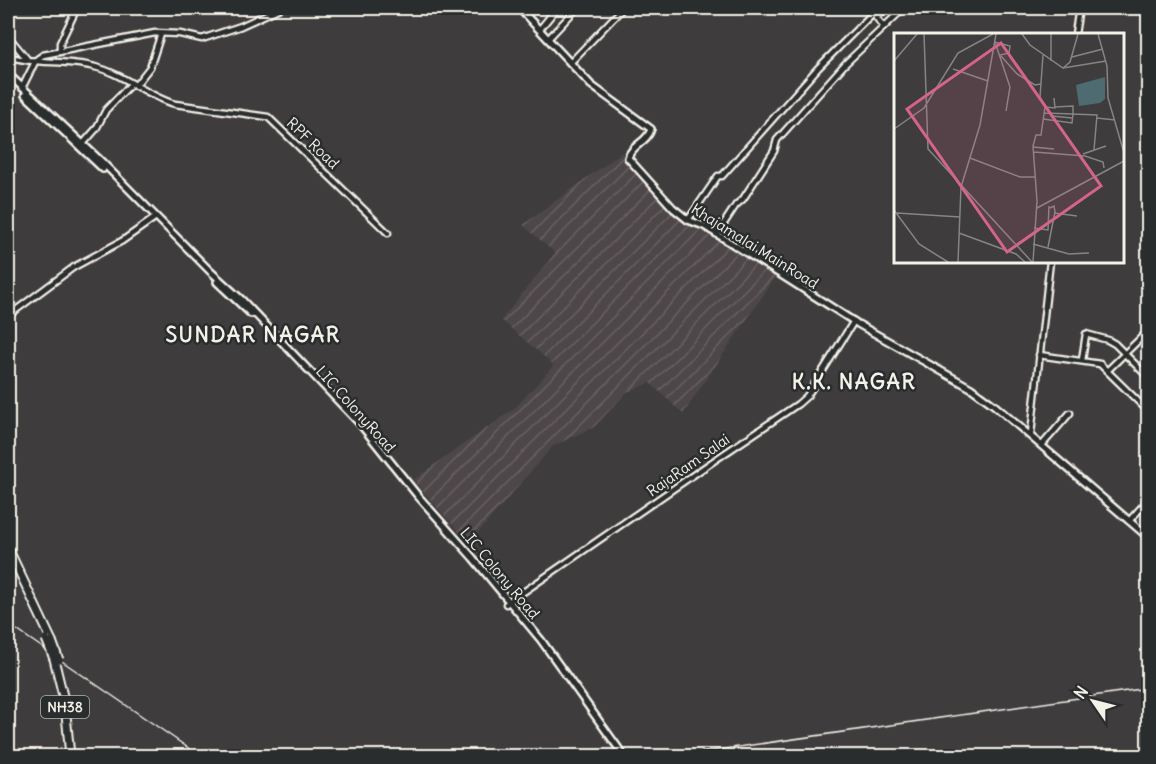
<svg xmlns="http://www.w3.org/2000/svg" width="1156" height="764" viewBox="0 0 1156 764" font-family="Delius,sans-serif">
<defs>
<pattern id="industrial-furrows" width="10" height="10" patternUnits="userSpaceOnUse" patternTransform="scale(1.5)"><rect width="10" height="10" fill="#4e4649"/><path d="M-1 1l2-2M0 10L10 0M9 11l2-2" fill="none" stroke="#686163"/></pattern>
</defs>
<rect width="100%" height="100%" fill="#3f3c3e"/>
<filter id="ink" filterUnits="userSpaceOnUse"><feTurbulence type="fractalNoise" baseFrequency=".0167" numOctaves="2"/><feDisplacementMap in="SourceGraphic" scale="12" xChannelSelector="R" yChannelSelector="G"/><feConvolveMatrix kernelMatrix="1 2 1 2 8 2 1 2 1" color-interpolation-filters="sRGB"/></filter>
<g filter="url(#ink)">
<polygon fill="url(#industrial-furrows)" points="622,152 679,218 776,276 683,414 650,383 627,392 594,427 553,446 469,543 413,480 515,408 554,365 501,320 555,253 523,225"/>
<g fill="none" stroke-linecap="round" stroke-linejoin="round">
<g stroke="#f4f1e8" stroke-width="9">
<g id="tertiary">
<polyline points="884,27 876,17 886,8"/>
<polyline points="540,29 557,8"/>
<polyline points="1075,34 1079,8"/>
<polyline points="8,36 27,59"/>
<polyline points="548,39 577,8"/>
<polyline points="60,52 60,43 77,8"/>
<path d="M 8,56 C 33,65 68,59 95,67 C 124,74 147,96 175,104 L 268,117 L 388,233"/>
<polyline points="570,63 623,8"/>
<polyline points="135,86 150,67 161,34"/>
<polyline points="22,88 36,60 43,55 155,33 180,34 202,39 241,26 280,8"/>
<polyline points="82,145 96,129 106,110 131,84"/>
<polyline points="688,220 718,176 722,176 818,68 872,14"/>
<polyline points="717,234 736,205 743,199 774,151 777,140 845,64 904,8"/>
<polyline points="8,316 74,267 122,241 156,217"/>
<polyline points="1039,355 1100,364 1148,411"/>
<polyline points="1082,360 1086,334 1108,340 1115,344 1148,377"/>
<polyline points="1108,370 1148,331"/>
<polyline points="1031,434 1050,261"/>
<polyline points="1043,444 1070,413"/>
<polyline points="1129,521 1148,500"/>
<polyline points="506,604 715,460 798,404 807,396 854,321"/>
<polyline points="1146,756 1148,755"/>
</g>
</g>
<g stroke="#f4f1e8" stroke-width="10">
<g id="secondary">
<path d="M 519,8 L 591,85 L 651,129 C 648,142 631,145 628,158 L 673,208 L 688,220 L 704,226 L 731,243 L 858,324 L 971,388 L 994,405 L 1148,537"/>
<polyline points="8,74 101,161 210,271 241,299 361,425 418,496 473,558 541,640 624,756"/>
<polyline points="25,95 103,169"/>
<polyline points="217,282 251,314"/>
</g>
</g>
<g stroke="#f4f1e8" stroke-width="11">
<g id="trunk">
<polyline points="8,548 52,641"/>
<polyline points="54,659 65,704 70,756"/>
</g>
</g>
<use href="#tertiary" stroke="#2a2d2e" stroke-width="4.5"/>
<use href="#secondary" stroke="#2a2d2e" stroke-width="5"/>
<use href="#trunk" stroke="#2a2d2e" stroke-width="7"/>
<g stroke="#f4f1e8" stroke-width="1.5">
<polyline points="8,624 200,756"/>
<polyline points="676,756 1148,688"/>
</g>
<g stroke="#f4f1e8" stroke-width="11" stroke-linecap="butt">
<g id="trunk-bridge">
<polyline points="46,639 54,659"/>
<polyline points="52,641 59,660"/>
</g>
</g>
<use href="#trunk-bridge" stroke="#2a2d2e" stroke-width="7"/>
</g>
</g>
<g text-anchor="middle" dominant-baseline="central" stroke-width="5" stroke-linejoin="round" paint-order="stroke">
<rect fill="#2a2d2e" stroke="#b7b6b0" stroke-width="1.5" x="41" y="696" width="48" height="22" rx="4.5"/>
<g font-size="14" font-weight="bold" fill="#f4f1e8">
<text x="65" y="707">NH38</text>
</g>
<g font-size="15" fill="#f4f1e8" stroke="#2a2d2e">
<text transform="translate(313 143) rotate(44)">RPF Road</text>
<text transform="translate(755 246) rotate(32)">Khajamalai MainRoad</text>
<text transform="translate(356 409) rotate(48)">LIC ColonyRoad</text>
<text transform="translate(688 465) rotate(-35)">RajaRam Salai</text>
<text transform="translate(500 573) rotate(50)">LIC Colony Road</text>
</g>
<g font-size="21" font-weight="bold" letter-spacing="1.5" fill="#f4f1e8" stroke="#2a2d2e">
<text x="253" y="334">SUNDAR NAGAR</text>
<text x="854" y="381">K.K. NAGAR</text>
</g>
</g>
<g transform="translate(894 33)">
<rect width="230" height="230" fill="#3f3c3e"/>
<path d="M 211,44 L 211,66 L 206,70 L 185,73 L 182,52 Z" fill="#4d6b70"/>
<path fill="none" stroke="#878482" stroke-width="1.5" d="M 30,1 L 34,116 L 138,229M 128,1 L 136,12 L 169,35 L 176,29 L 184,1M 204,1 L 213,33 L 214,65 L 230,120M 106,22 L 115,20 L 116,13 L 101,9 L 116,54 L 112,78M 107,23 L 123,41 L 141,52 L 147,51M 178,24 L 209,16M 0,28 L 23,1M 157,28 L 157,1M 169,35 L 212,28M 59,36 L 94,48M 151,74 L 161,75 L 160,65M 161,74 L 179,73 L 179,81 L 203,82 L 200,117M 158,83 L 178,85M 203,85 L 221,87M 149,86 L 178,90 L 179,81 L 150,80M 0,96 L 30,75 L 64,20 L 99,1M 139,114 L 160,116M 140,119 L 191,123 L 209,129 L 210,135M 189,121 L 212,113M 76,125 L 126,144 L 141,144M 143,175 L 230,128M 0,177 L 25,211 L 54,229M 3,180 L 66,184M 160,180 L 183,183M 140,195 L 154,197 L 155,173M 65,200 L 122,221 L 131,229M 139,211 L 175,221 L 195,220M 154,214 L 161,179 L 160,173 L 156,175M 64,229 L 67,154 L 86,92 L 102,1M 139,229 L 143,168 L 139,113 L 142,102 L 147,102 L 151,74 L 146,64 L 149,22"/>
<path fill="#d4648c" fill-opacity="0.15" stroke="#d4648c" stroke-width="3" d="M 107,10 L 207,153 L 113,219 L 13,76 Z"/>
<rect width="230" height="230" fill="none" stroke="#f4f1e8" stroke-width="3"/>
</g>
<rect width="1156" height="764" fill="none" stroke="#2a2d2e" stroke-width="30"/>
<rect x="15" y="15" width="1126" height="734" fill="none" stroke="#f4f1e8" stroke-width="2" filter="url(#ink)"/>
<g transform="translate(1093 701) rotate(305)" stroke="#2a2d2e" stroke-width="4.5" paint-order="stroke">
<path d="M0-4.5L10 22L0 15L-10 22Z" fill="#f4f1e8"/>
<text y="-9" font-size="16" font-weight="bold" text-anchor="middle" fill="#f4f1e8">N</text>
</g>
</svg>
